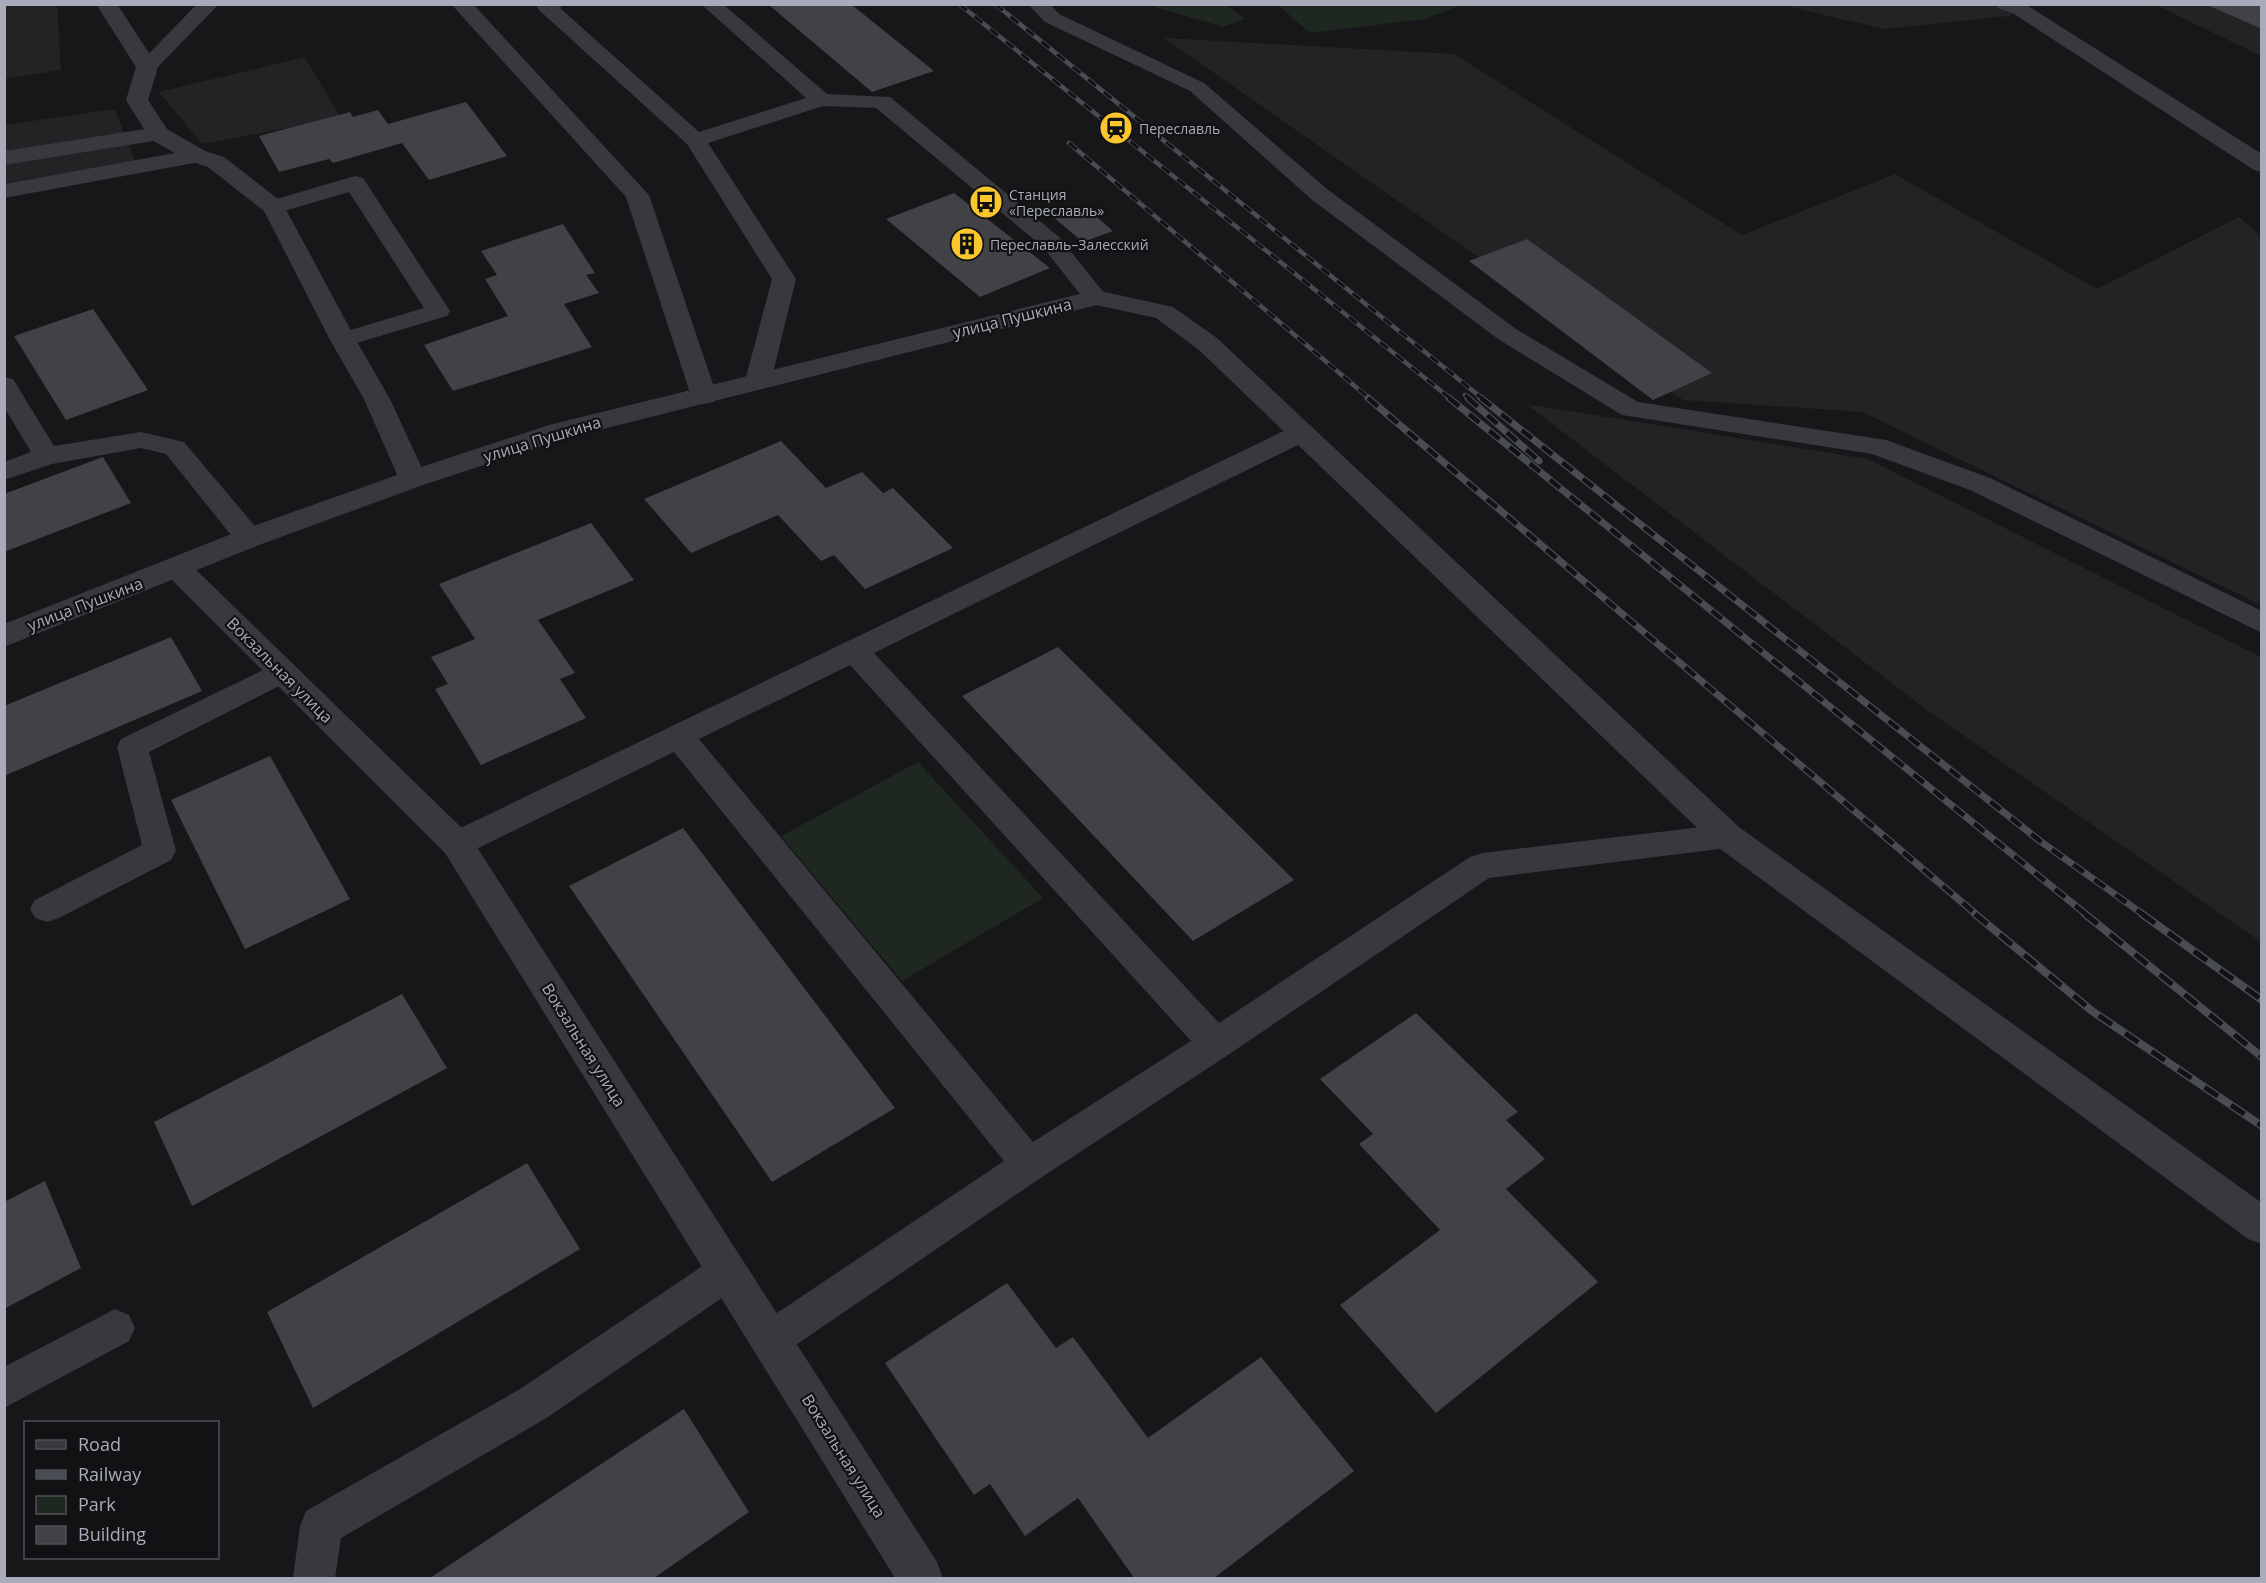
<svg xmlns="http://www.w3.org/2000/svg" width="2266" height="1583" viewBox="0 0 2266 1583" font-family="'Open Sans',sans-serif">
<rect width="100%" height="100%" fill="#171719"/>
<g fill="#232326">
<polygon points="5,4 57,5 61,70 5,79"/>
<polygon points="1782,5 2031,5 2009,16 1884,29"/>
<polygon points="2156,5 2261,5 2261,56"/>
<polygon points="1164,38 1454,54 1742,235 1895,174 2097,289 2239,217 2261,236 2261,605 1862,412 1683,400"/>
<polygon points="305,57 341,118 202,144 159,92"/>
<polygon points="115,109 135,162 5,183 4,125"/>
<polygon points="1526,404 1868,459 2261,657 2261,942 1927,710"/>
</g>
<g fill="#1e2720">
<polygon points="1149,5 1227,5 1245,19 1223,27"/>
<polygon points="1278,5 1462,5 1425,19 1310,33"/>
<polygon points="918,762 1043,898 902,981 781,836"/>
</g>
<g fill="#414146">
<polygon points="2205,4 2262,4 2262,29"/>
<polygon points="769,5 852,5 934,71 872,92"/>
<polygon points="466,102 507,156 429,180 402,143 333,163 329,159 279,172 259,136 350,112 353,117 378,110 388,124"/>
<polygon points="954,193 1050,268 980,297 886,219"/>
<polygon points="1084,206 1113,231 1083,242 1053,217"/>
<polygon points="563,224 595,273 586,275 599,293 564,304 592,347 453,391 424,345 508,316 485,279 497,275 481,251"/>
<polygon points="1527,239 1712,373 1653,400 1469,261"/>
<polygon points="93,309 148,390 66,420 14,336"/>
<polygon points="781,441 826,488 862,472 883,493 893,488 953,548 865,589 834,555 821,561 778,515 691,553 644,499"/>
<polygon points="103,457 131,503 4,552 4,494"/>
<polygon points="591,523 634,580 538,620 575,673 560,679 586,718 481,765 435,689 448,684 431,657 475,639 439,584"/>
<polygon points="171,637 202,691 4,776 4,706"/>
<polygon points="1058,647 1294,880 1193,941 962,696"/>
<polygon points="270,756 350,899 245,949 171,800"/>
<polygon points="683,828 895,1108 772,1182 569,886"/>
<polygon points="402,994 447,1068 192,1206 154,1122"/>
<polygon points="1416,1013 1518,1112 1506,1120 1545,1159 1506,1189 1598,1282 1436,1413 1340,1305 1440,1230 1359,1144 1373,1134 1320,1079"/>
<polygon points="527,1163 580,1249 313,1408 267,1312"/>
<polygon points="45,1181 81,1268 4,1309 4,1202"/>
<polygon points="1007,1283 1056,1348 1073,1337 1148,1438 1261,1357 1354,1471 1214,1578 1134,1578 1078,1498 1025,1536 990,1484 974,1495 885,1363"/>
<polygon points="684,1409 749,1512 654,1578 430,1578"/>
</g>
<g fill="none" stroke-linecap="round" stroke-linejoin="round">
<g fill="#38383e" fill-rule="evenodd">
<polygon points="197,4 219,4 154,71 147,73 140,71 137,67 140,63"/>
<polygon points="539,4 564,4 560,8 699,132 806,98 701,4 723,4 827,94 890,97 1059,237 1108,298 1105,303 1096,305 1087,303 1043,247 876,108 823,106 708,143 796,279 771,381 767,386 758,389 749,386 745,381 772,279 687,144 540,11 537,7"/>
<polygon points="1028,4 1050,4 1059,14 1204,83 1327,189 1516,329 1638,402 1886,440 1990,478 2262,611 2262,633 1970,490 1872,454 1622,415 1498,339 1311,199 1190,91 1045,22"/>
<polygon points="158,127 166,129 169,134 166,139 4,165 4,151"/>
<polygon points="197,149 205,151 208,156 205,161 4,198 4,184"/>
<polygon points="355,176 363,178 450,311 447,316 343,347 334,345 331,340 334,335 424,308 349,192 274,214 266,212 263,207 266,202"/>
<polygon points="4,377 13,379 54,446 141,432 184,442 259,531 263,538 259,545 249,547 239,545 166,454 141,448 52,464 4,480 4,462 31,452 4,407"/>
<path d="M 1301,425 L 1310,427 L 1314,433 L 1310,439 L 874,653 L 1219,1023 L 1470,857 L 1482,853 L 1727,824 L 1738,827 L 1743,836 L 1738,845 L 1727,848 L 1489,878 L 1228,1055 L 1042,1177 L 784,1353 L 770,1359 L 756,1353 L 750,1340 L 756,1327 L 1004,1161 L 674,752 L 468,853 L 457,856 L 446,853 L 441,844 L 446,835 L 1292,427 ZM 850,665 L 1191,1041 L 1033,1142 L 699,739 Z"/>
<polygon points="282,661 293,665 297,672 293,679 149,752 176,851 171,860 59,918 47,922 35,918 30,909 35,900 142,845 117,747 121,739"/>
<polygon points="727,1254 741,1259 746,1272 741,1285 548,1417 341,1538 335,1578 293,1578 300,1526 306,1511 520,1389 713,1259"/>
<polygon points="115,1309 129,1315 135,1328 129,1341 4,1408 4,1367"/>
</g>
<g fill="#38383e" fill-rule="evenodd">
<polygon points="96,4 117,4 158,67 148,100 167,129 205,151 224,157 282,202 356,340 390,399 427,479 423,485 413,488 403,485 399,479 364,399 330,340 264,211 208,167 189,161 150,139 147,134 126,100 136,67"/>
<polygon points="451,4 473,4 649,195 717,396 714,402 704,404 694,402 691,396 626,197"/>
<polygon points="1995,4 2028,6 2262,154 2262,172 2254,170 2014,14 1998,8"/>
<polygon points="1096,290 1173,307 1217,338 1739,827 2262,1203 2262,1244 2248,1239 1715,845 1199,350 1156,318 1087,303 1083,298 1087,293"/>
<polygon points="177,558 187,561 469,835 937,1562 943,1578 895,1578 445,853 167,575 162,568 167,561"/>
</g>
<polygon fill="#38383e" fill-rule="evenodd" points="1096,290 1105,293 1109,298 1105,303 567,438 423,485 259,545 4,647 4,624 239,531 403,473 549,425"/>
<g stroke="#4a4c53" stroke-width="4.5">
<g id="rail-far2">
<polyline points="959,4 1451,399"/>
<polyline points="995,4 1483,399"/>
<polyline points="1069,143 1370,399"/>
<polyline points="1465,395 1470,399"/>
</g>
</g>
<g stroke="#4a4c53" stroke-width="7">
<g id="rail-far1">
<polyline points="1368,398 1977,915"/>
<polyline points="1449,398 2087,915"/>
<polyline points="1468,398 1539,461"/>
<polyline points="1481,398 2040,841 2144,915"/>
</g>
</g>
<g stroke="#4a4c53" stroke-width="8">
<g id="rail">
<polyline points="1975,914 2092,1011 2262,1126"/>
<polyline points="2085,914 2262,1057"/>
<polyline points="2142,914 2262,1000"/>
</g>
</g>
<use href="#rail-far2" stroke="#121214" stroke-width="3" stroke-dasharray="10" stroke-linecap="butt"/>
<use href="#rail-far1" stroke="#121214" stroke-width="4.5" stroke-dasharray="13" stroke-linecap="butt"/>
<use href="#rail" stroke="#121214" stroke-width="5" stroke-dasharray="16" stroke-linecap="butt"/>
</g>
<defs>
<g id="station-disc" transform="scale(1.725)"><circle r="9.5" fill="#fbc52d" stroke="#121214"/><path d="M-3-6H3Q5-6 5-4V2Q5 4 3 4L4.5 6H3L1.5 4h-3L-3 6H-4.5L-3 4Q-5 4-5 2V-4Q-5-6-3-6ZM-3.5-4v3h7v-3ZM-3.5 1v1.5H-2V1ZM2 1v1.5H3.5V1Z" fill="#111"/></g>
<g id="bus-disc" transform="scale(1.725)"><circle r="9.5" fill="#fbc52d" stroke="#121214"/><path d="M-5-6H5V4H4V6H2V4H-2V6H-4V4H-5ZM-3.5-4V0h7V-4ZM-3.5 1.2v1.5H-2V1.2ZM2 1.2v1.5H3.5V1.2Z" fill="#111"/></g>
<g id="building-disc" transform="scale(1.725)"><circle r="9.5" fill="#fbc52d" stroke="#121214"/><path d="M-4-6H4V6H1V3H-1V6H-4ZM-2.5-4.3h1.7v1.8h-1.7ZM.8-4.3h1.7v1.8H.8ZM-2.5-1h1.7V.8h-1.7ZM.8-1h1.7V.8H.8Z" fill="#111"/></g>
</defs>
<g fill-rule="evenodd">
<use href="#station-disc" x="1116" y="128"/>
<use href="#bus-disc" x="986" y="202"/>
<use href="#building-disc" x="967" y="244"/>
</g>
<g text-anchor="middle" dominant-baseline="central" stroke-width="4.5" stroke-linejoin="round" paint-order="stroke">
<g font-size="14" fill="#a8acba" stroke="#121214" text-anchor="start">
<text x="1139" y="128">Переславль</text>
<text x="1009" y="194">Станция<tspan x="1009" dy="16">«Переславль»</tspan></text>
<text x="990" y="244">Переславль–Залесский</text>
</g>
<g font-size="16" fill="#a8acba" stroke="#121214">
<text transform="translate(1012 318) rotate(-14)">улица Пушкина</text>
<text transform="translate(542 439) rotate(-17)">улица Пушкина</text>
<text transform="translate(85 604) rotate(-21)">улица Пушкина</text>
<text transform="translate(280 670) rotate(45)">Вокзальная улица</text>
<text transform="translate(584 1045) rotate(58)">Вокзальная улица</text>
<text transform="translate(844 1456) rotate(58)">Вокзальная улица</text>
</g>
</g>
<rect width="2266" height="1583" fill="none" stroke="#a8acba" stroke-width="12"/>
<rect x="24" y="1421" width="195" height="138" fill="#121214" stroke="#4e5056" stroke-width="1.5"/>
<rect x="36" y="1440" width="30" height="9" fill="#38383e" stroke="#4e5056" stroke-width="1.5"/>
<text x="78" y="1451" font-size="18" fill="#a8acba">Road</text>
<rect x="36" y="1470" width="30" height="9" fill="#4a4c53" stroke="#4e5056" stroke-width="1.5"/>
<text x="78" y="1481" font-size="18" fill="#a8acba">Railway</text>
<rect x="36" y="1496" width="30" height="18" fill="#1e2720" stroke="#4e5056" stroke-width="1.5"/>
<text x="78" y="1511" font-size="18" fill="#a8acba">Park</text>
<rect x="36" y="1526" width="30" height="18" fill="#414146" stroke="#4e5056" stroke-width="1.5"/>
<text x="78" y="1541" font-size="18" fill="#a8acba">Building</text>
</svg>
